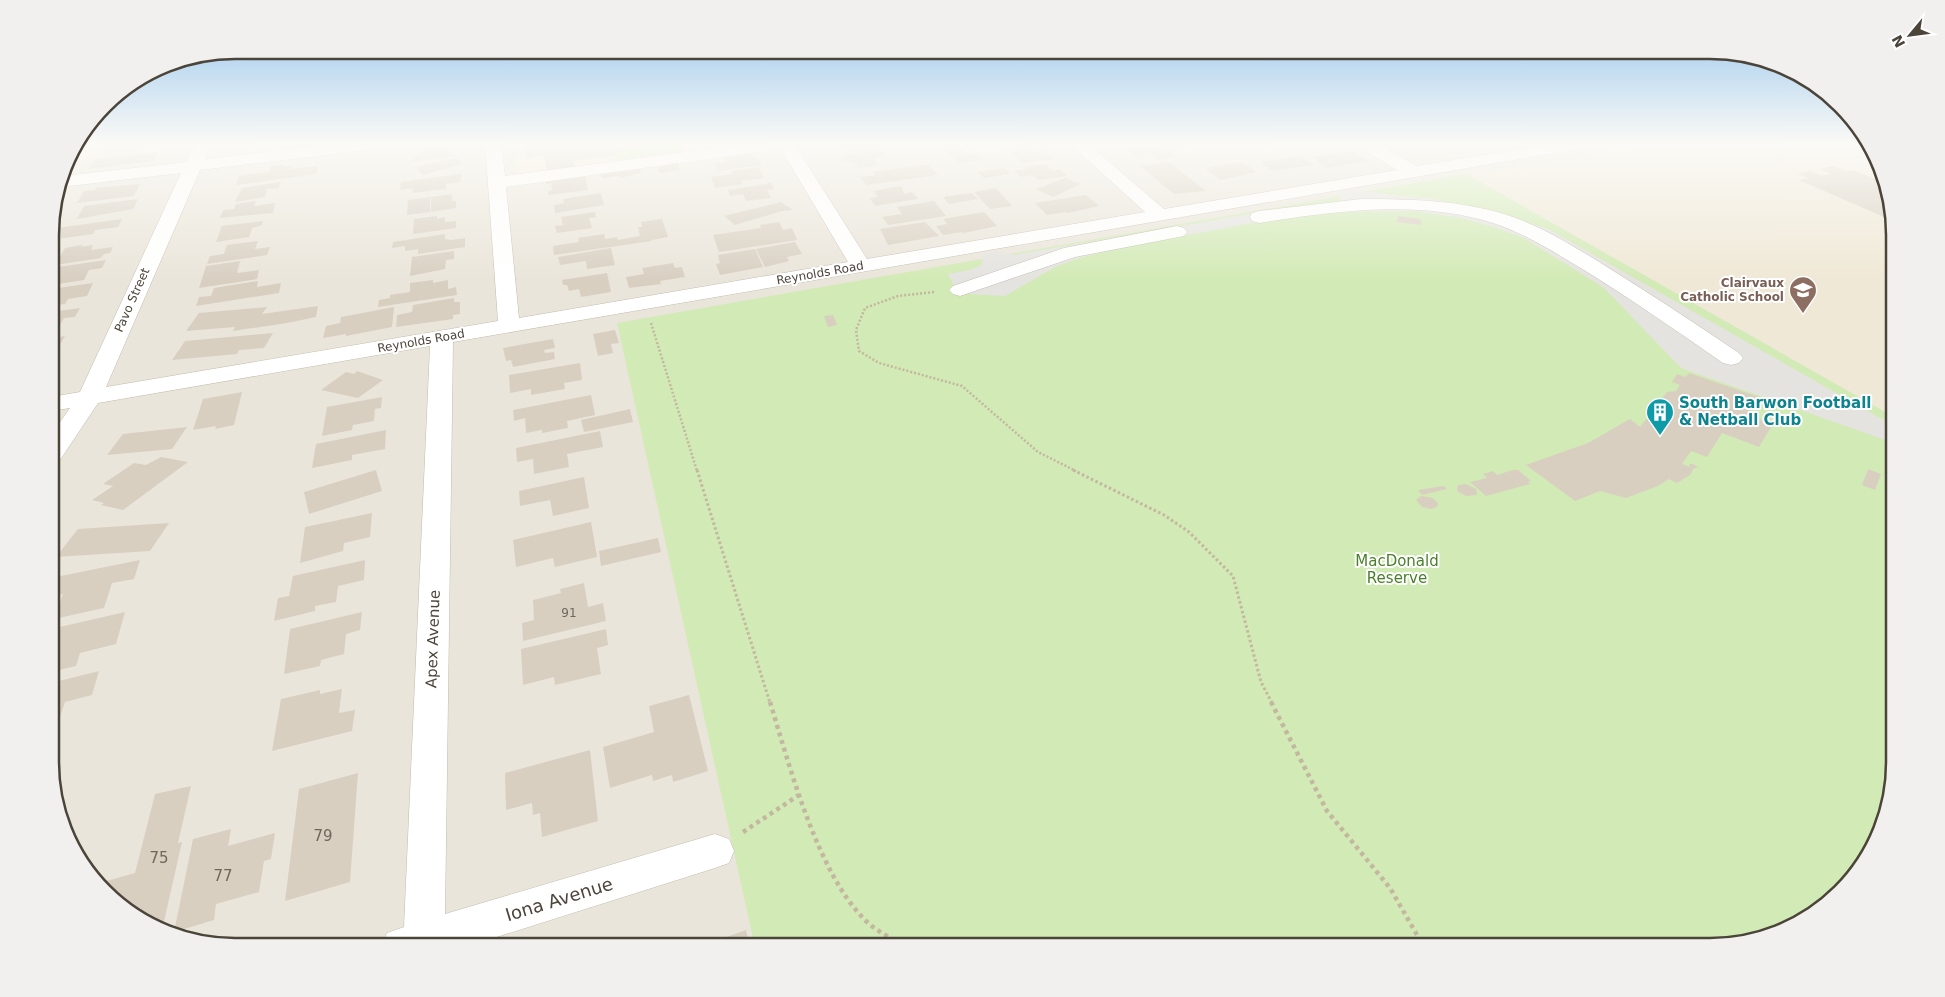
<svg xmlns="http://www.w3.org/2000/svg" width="1945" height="997" viewBox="0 0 1945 997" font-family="'DejaVu Sans',sans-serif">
<rect width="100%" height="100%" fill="#f6f3ec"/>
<polygon fill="#eae5da" points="78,142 1868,142 1881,164 1893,211 1895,763 1876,844 1849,884 1813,916 1770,937 1722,947 235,947 153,928 88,875 52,787 50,222 69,153"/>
<polygon fill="#f7ead8" points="515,142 767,142 771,147 519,181"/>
<polygon fill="#efe8d6" points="1660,142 1868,142 1881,164 1893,211 1894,417 1469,176"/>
<g fill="#d2eab5">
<polygon points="669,142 680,142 684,153 616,162 614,155 624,154 623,148"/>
<polygon points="1466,174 1894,417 1895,763 1876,844 1849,884 1813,916 1770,937 1722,947 755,947 617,323"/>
</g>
<polygon fill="#e5e3e0" points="1348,190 1433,199 1524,221 1550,230 1894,426 1894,443 1681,368 1604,288 1524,238 1494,227 1461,218 1414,211 1337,212 1284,217 1129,246 1079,258 1055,267 1005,296 967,294 955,287 948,274 970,270 982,265 983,254 999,251 1013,255 1285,208 1335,203 1341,200 1337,192"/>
<g fill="#d8cfc1">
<polygon points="122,142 164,142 161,146 104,153 108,147 120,145"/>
<polygon points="258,142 290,142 290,143 255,146"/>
<polygon points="518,142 620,142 625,154 573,161 575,168 547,172 544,155 526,158 524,144 518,145"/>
<polygon points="829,142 866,142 871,148 855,151 853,148 842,150 839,145 832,146"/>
<polygon points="937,142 954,142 966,154 950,156"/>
<polygon points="981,142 1035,142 1035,144 982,146"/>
<polygon points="1180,142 1189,142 1195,146 1169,151 1177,157 1158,160 1150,153 1134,156 1127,150"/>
<polygon points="448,147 448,152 455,151 455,156 413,162 413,156 421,155 421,149"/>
<polygon points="1028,149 1031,152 1045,150 1053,159 1022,163 1011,152"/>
<polygon points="881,150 886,156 874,158 878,165 858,168 853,161 844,162 839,156"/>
<polygon points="1352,151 1369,161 1327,168 1311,157"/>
<polygon points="158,152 153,161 88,169 94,159"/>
<polygon points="977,153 983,160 959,163 953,157"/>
<polygon points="752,154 755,159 759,159 762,165 718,171 715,163 726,161 724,158"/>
<polygon points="1301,156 1314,165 1272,171 1260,162"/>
<polygon points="457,158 463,164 422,175 415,167"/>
<polygon points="677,162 680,170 659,173 656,165"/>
<polygon points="1166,162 1169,162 1206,191 1174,194 1140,166"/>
<polygon points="1242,162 1257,172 1220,180 1205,168"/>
<polygon points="928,164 938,175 866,185 860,177 875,175 873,172"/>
<polygon points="1045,164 1053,171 1060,169 1067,176 1038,180 1032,175 1020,177 1014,171 1026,169 1024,167"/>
<polygon points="285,165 284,167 292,166 290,169 318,166 316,174 236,185 239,176 269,172 271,166"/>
<polygon points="639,166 641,173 620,178 619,176 602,178 600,172"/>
<polygon points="1833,166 1845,171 1853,170 1886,183 1893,211 1893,221 1799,180 1809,178 1797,174 1810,171 1822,176 1831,174 1820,169"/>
<polygon points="759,167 764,178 741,181 743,184 715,188 711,177 732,174 731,171"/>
<polygon points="1004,168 1010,174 984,178 978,172"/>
<polygon points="461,174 461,182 446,184 446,189 412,193 413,188 400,190 401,182"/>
<polygon points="585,175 588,190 548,195 548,191 552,190 551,183 546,184 546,182"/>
<polygon points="1065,178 1081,184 1053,197 1036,189"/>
<polygon points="280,182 279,188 267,189 265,197 235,202 242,188"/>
<polygon points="771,183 774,189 767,190 771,198 746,201 743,194 730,196 728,190"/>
<polygon points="140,184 134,196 77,203 84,191 95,190 96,188"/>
<polygon points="901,186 904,194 912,192 918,199 875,206 870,198 878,197 874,191"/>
<polygon points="996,188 1012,206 990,209 974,192"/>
<polygon points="601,193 604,205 555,213 554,205 564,203 563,199"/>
<polygon points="972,193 978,199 949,204 943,197"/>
<polygon points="452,194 452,201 456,201 456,208 431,212 431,197"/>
<polygon points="1086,195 1099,206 1068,213 1066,212 1047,215 1035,203"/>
<polygon points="430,197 430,212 407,215 408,200"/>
<polygon points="138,199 133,209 77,219 84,206"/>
<polygon points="256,201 254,206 275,203 273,213 220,218 223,210 234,209 236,204"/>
<polygon points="934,201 946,216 888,225 882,217 902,214 897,207"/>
<polygon points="781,202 793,210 782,211 735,225 724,216"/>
<polygon points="595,212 596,217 589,218 592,228 557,233 555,226 563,225 561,217"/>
<polygon points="984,212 997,226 964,233 962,232 943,235 936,226 947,224 943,219"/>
<polygon points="437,216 437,219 445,217 445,222 456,221 456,228 413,234 414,219"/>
<polygon points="1398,216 1421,219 1421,225 1397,222"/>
<polygon points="122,219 118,227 95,230 93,234 50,240 50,229"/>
<polygon points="662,219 668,237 651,240 652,241 554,255 553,246 579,242 578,238 604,234 605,239 617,237 618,240 640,236 638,227 642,227 641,222"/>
<polygon points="263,221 262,225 252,228 249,237 216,242 222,226"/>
<polygon points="779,222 783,230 792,228 797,240 719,252 713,235 761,228 760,225"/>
<polygon points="925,222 939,236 888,245 880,229"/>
<polygon points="445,234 445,239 451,240 465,238 465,247 418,254 418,249 405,251 405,246 392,248 393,242"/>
<polygon points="258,241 255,249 270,247 267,255 207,264 210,256 224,254 227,245"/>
<polygon points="795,242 802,254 787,257 789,261 765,267 756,249"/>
<polygon points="82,245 81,247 93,245 91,250 113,247 110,253 104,254 101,258 55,265 65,248"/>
<polygon points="611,248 615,265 587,269 586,261 560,265 558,257"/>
<polygon points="755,249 763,267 720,275 716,264 720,263 718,255"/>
<polygon points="454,251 454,259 446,260 445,269 410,276 412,257"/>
<polygon points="106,260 102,268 89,270 84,280 51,285 52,277 51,277 51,268"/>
<polygon points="240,261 237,273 259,270 257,279 199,288 206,266"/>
<polygon points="673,263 675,268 682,267 685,277 660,281 661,284 629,288 626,277 644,274 642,268"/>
<polygon points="607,273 611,292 581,297 579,289 569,291 567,285 563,285 562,280"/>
<polygon points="433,280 433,283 448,280 448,289 456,287 457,295 378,307 379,300 390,298 390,295 410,292 410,283"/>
<polygon points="258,281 257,287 281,283 279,293 196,306 199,297 211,296 214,288"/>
<polygon points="93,283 87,296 68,299 65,304 51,306 51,289"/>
<polygon points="454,298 454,302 460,302 460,314 453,315 453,319 396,327 397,315 412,312 413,305"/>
<polygon points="318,306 316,317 287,323 233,331 235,327 186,331 199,313 267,307 262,314"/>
<polygon points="394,307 392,327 346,336 346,334 323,338 326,326 340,323 341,317"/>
<polygon points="80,308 75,317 64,318 58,329 51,330 51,312"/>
<polygon points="833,315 837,325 828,327 824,316"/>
<polygon points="615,330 619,343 611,344 613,353 598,356 593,334"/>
<polygon points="273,333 264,348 239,350 237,354 172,360 185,341"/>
<polygon points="65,336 57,350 51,351 51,338"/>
<polygon points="553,339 555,348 544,350 545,353 554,352 555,359 513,367 511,360 506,361 503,348"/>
<polygon points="580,363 582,380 564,383 565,389 531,395 531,389 510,393 509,375"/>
<polygon points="357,371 383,380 358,398 321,390 346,372 354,374"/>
<polygon points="1689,373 1759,397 1748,415 1773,424 1759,447 1722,433 1707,457 1691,451 1682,464 1690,467 1689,464 1693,464 1698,467 1693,469 1690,475 1677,483 1669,479 1658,486 1626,498 1600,491 1575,501 1526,465 1588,443 1630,419 1640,427 1667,392 1676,391 1680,385 1672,382 1677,374 1686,377"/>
<polygon points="242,392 234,425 215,429 216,426 193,430 203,399"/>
<polygon points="591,395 595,415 567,421 568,428 542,433 542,430 526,433 525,418 514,421 513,410"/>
<polygon points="382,397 381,408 375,409 374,421 353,425 352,430 322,436 327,407"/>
<polygon points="630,409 633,422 584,432 581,420"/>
<polygon points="187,427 172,449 107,455 123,434"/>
<polygon points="386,430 385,449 352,455 352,460 312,468 316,444"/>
<polygon points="600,431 603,447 567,454 569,467 534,474 533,459 517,462 516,448"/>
<polygon points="161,457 188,462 123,510 101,505 104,503 92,500 113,486 103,484 134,463 146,465"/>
<polygon points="1868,469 1881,474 1875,490 1862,485"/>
<polygon points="376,470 382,491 309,514 304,492"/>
<polygon points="1513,470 1518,470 1531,481 1528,482 1530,484 1486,496 1470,482 1487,478 1483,474 1493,471 1497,475"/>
<polygon points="584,477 589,508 553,516 550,500 520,506 519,491"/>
<polygon points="1466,484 1476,489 1477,495 1466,496 1457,491 1458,485"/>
<polygon points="1444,486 1447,489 1422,495 1418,490"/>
<polygon points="1421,496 1433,498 1438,503 1437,507 1431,509 1422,507 1416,500"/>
<polygon points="372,513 370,537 344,543 343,551 300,563 305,527"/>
<polygon points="591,522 597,557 555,567 553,558 516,567 513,540"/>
<polygon points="169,523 150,551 56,557 78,529"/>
<polygon points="658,538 661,552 601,566 599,551"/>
<polygon points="140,560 134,579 112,583 104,608 54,619 63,594 51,597 51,578"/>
<polygon points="365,560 364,580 338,586 336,602 315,606 315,611 274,621 278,598 289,596 293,576"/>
<polygon points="584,583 588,607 603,603 606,621 523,641 522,623 534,620 533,600 561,593 560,589"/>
<polygon points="125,612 116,644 80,653 76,666 51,672 51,629"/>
<polygon points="362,612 360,630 346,634 344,654 321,660 320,666 284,674 290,629"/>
<polygon points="606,629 608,645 597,648 601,674 555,685 554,677 523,685 521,649"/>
<polygon points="99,671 92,695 65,702 56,729 51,730 51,683"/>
<polygon points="342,689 339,713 355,710 352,731 272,751 281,699 320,690 320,694"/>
<polygon points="689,695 708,771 673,782 672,775 653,781 652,775 610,788 603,747 654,732 649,706"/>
<polygon points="590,750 598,821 542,837 540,813 533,815 532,803 506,810 505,773"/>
<polygon points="358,773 350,882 285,901 299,789"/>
<polygon points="191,786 178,843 182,842 162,930 153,928 99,883 135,873 155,794"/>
<polygon points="231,829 228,846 275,833 271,859 264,861 259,892 216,904 214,920 174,932 193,839"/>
<polygon points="746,930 750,947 698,947"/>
</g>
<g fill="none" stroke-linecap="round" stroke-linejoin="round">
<g stroke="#c2bbae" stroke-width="1">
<g id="minor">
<path d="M 196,142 L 212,142 L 205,159 L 354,142 L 400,142 L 398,146 L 392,147 L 200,170 L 106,387 L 498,321 L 485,142 L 501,142 L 505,176 L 760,142 L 793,142 L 867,259 L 1145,212 L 1068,142 L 1086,142 L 1164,209 L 1397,170 L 1357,146 L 1355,142 L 1374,142 L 1417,166 L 1563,142 L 1598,142 L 1596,146 L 1590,147 L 453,342 L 445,914 L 715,834 L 729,839 L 734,851 L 729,863 L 715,868 L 465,947 L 381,947 L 387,933 L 404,927 L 430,346 L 98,403 L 60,460 L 51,462 L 51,435 L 70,408 L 51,411 L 51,397 L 80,392 L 181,173 L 61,187 L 63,176 L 187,162 ZM 781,149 L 848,262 L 519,318 L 506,187 Z"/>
<path d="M 1361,199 C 1409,199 1457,200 1504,214 C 1537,224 1566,242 1596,260 C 1644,290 1692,321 1739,353 L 1743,358 L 1739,363 L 1731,365 L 1723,363 C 1677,331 1631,299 1584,270 C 1554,252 1526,234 1493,223 C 1419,199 1334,211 1259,223 L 1252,221 L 1250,217 L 1252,213 L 1259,211 Z"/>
<polygon points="1177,226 1184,228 1187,232 1184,236 1075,257 960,296 953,294 949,290 953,286 1064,248"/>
</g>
</g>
<polyline stroke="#c4b79f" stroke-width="2" stroke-dasharray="2 2" stroke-linecap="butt" points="1611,147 1642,142"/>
<g stroke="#c4b79f" stroke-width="2.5" stroke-dasharray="2 2" stroke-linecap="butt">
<polyline points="934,292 898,296 865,308 856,330 859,351 879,363 962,386 1038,452 1076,471"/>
<polyline points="651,323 697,471"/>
</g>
<g stroke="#c4b79f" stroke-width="3" stroke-dasharray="2.5 2.5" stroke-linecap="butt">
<polyline points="697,470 770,703"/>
<polyline points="1073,470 1164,515 1189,532 1233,576 1261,682 1272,703"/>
</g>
<g stroke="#c4b79f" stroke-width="4.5" stroke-dasharray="4 4" stroke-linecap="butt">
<path d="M 770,702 C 790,767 817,872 865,920 C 877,932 893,939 907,947"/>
<polyline points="1271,702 1327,811 1390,888 1424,947"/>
<polyline points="743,832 799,795"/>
</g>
<use href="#minor" fill="#fff" fill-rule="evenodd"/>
</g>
<linearGradient id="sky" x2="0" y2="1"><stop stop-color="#8fc1ec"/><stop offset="0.51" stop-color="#fbfaf6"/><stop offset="1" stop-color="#fbfaf6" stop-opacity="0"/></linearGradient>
<rect width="1945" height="281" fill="url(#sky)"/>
<defs>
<g id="school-pin" transform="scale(1.4375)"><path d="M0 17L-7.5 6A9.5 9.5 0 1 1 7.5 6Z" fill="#8d6e63" stroke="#fff"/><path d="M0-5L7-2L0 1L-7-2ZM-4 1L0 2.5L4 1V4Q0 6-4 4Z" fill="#fff"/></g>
<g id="building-pin" transform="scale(1.4375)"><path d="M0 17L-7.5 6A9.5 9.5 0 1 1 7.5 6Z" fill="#0f9aa8" stroke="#fff"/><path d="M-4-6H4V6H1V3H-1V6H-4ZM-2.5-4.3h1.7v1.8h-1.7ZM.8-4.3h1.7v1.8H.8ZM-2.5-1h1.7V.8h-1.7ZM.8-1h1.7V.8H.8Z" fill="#fff"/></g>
</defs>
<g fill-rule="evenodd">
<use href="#school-pin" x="1803" y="290"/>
<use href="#building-pin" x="1660" y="412"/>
</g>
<g text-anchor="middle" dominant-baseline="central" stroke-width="4" stroke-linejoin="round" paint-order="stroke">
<g font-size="12" fill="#4b4439" stroke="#fff">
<text transform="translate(820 273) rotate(-10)">Reynolds Road</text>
<text transform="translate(132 300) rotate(-66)">Pavo Street</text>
<text transform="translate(421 341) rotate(-10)">Reynolds Road</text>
</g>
<g font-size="12" font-weight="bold" fill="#785e54" stroke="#fff" text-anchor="end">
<text x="1784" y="283">Clairvaux<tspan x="1784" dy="14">Catholic School</tspan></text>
</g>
<g font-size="12" fill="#6e675b">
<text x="569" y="613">91</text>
</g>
<g font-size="15" font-weight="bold" fill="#0d838f" stroke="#fff" text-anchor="start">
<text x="1679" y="403">South Barwon Football<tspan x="1679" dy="17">&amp; Netball Club</tspan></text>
</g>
<g font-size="15" fill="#4a7f2a" stroke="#fff">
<text x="1397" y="561">MacDonald<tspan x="1397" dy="17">Reserve</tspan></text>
</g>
<g font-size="15" fill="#4b4439" stroke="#fff">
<text transform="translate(433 639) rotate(-88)">Apex Avenue</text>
</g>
<g font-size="15" fill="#6e675b">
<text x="323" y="836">79</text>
<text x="159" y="858">75</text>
<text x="223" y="876">77</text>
</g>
<g font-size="18" fill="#4b4439" stroke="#fff">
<text transform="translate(559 899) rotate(-17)">Iona Avenue</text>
</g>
</g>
<path d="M0 0H1945V997H0ZM235 59H1710A176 176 0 0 1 1886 235V762A176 176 0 0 1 1710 938H235A176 176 0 0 1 59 762V235A176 176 0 0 1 235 59Z" fill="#f1f0ef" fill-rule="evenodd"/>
<path fill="none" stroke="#4b4439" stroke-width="2.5" d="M235 59H1710A176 176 0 0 1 1886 235V762A176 176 0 0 1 1710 938H235A176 176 0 0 1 59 762V235A176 176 0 0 1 235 59Z"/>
<g transform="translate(1910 35) rotate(241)" stroke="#ffffff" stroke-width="4" paint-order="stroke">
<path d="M0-4L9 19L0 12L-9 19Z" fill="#4b4439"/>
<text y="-8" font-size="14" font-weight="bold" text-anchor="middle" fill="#4b4439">N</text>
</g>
</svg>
